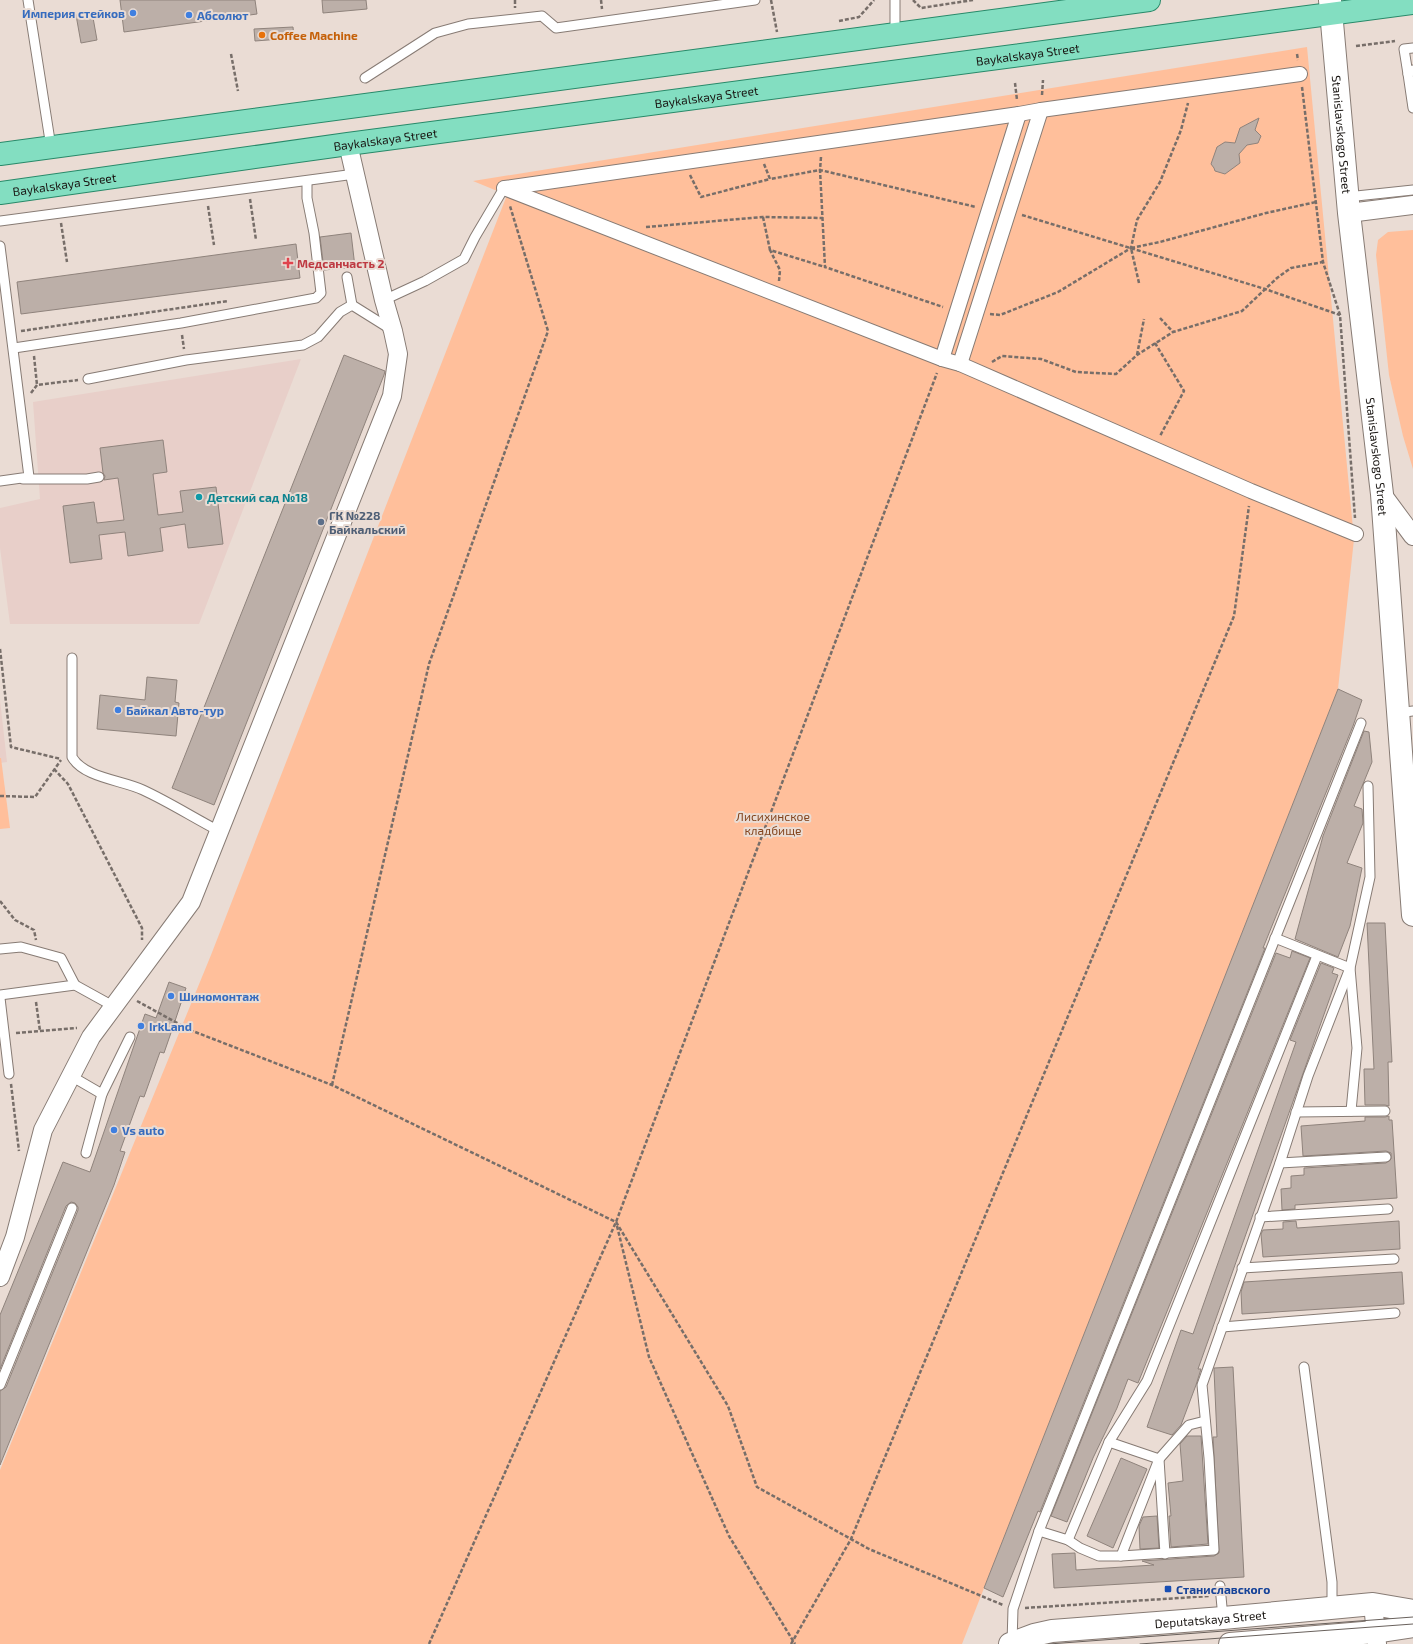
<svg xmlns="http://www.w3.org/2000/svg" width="1413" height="1644" viewBox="0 0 1413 1644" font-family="'Exo 2',sans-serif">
<rect width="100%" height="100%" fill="#eadcd4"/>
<g fill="#e8cfc9">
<polygon points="301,359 199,624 10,624 0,548 0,508 40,499 33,402"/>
<polygon points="0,700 7,762 0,763"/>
</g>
<g fill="#ffbf9b">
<polygon points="1307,47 1354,539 1338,689 962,1644 0,1644 0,1470 211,955 507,195 473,181"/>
<polygon points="1413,230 1413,469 1403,436 1389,375 1376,255 1378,240 1388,232"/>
<polygon points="0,758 1,758 10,828 0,829"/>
</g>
<g fill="#bcafa8" stroke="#8f837c">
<polygon points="120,0 255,0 257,14 124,32"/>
<polygon points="322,0 366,0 367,9 323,13"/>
<polygon points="92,12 97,40 81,43 76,15"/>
<polygon points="293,27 294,38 255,41 254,29"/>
<polygon points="1259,118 1255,130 1261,136 1258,143 1247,145 1239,154 1240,163 1225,174 1215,171 1214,168 1211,164 1217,147 1225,142 1235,143 1240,128"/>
<polygon points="351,233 355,267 324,270 320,237"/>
<polygon points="296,244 300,278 21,314 17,282"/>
<polygon points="344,355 385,371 384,375 214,805 172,788"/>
<polygon points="163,440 167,472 153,474 158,515 183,512 180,491 216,487 223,544 188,548 185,524 160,528 163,551 128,556 125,532 99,535 102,559 70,563 63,506 94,502 97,523 124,520 118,478 104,480 105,476 103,473 100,448"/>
<polygon points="147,677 177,680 175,702 179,703 176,736 97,729 100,695 145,700"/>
<polygon points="1338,689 1362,700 1353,726 1263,948 1265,948 1040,1512 1038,1511 1003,1597 984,1588"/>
<polygon points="1364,731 1369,732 1372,762 1354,806 1362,809 1363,823 1347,863 1362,868 1350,926 1338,957 1295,939 1323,836"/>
<polygon points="1367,923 1385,923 1392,1062 1388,1062 1389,1106 1385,1105 1365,1105 1364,1069 1374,1069"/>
<polygon points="1292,951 1310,958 1138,1383 1128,1379 1117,1408 1093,1458 1067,1522 1051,1516 1276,953 1290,958"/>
<polygon points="1321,963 1334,968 1332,973 1338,975 1198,1369 1201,1369 1196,1385 1181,1425 1172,1435 1147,1427 1181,1330 1193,1334 1296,1042 1290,1040"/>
<polygon points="169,982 186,988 174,1024 164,1053 160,1052 144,1097 140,1096 120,1151 125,1152 114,1185 0,1465 0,1391 6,1387 78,1210 78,1207 75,1203 71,1202 66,1206 0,1369 0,1315 63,1162 90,1172 145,1014 156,1018"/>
<polygon points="1389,1116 1389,1120 1392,1120 1397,1198 1295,1205 1295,1209 1282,1210 1281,1189 1291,1188 1291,1176 1304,1175 1304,1168 1386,1163 1391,1159 1391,1153 1386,1151 1303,1156 1301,1126 1365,1121 1365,1117 1385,1117"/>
<polygon points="1296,1221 1297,1228 1399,1221 1400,1249 1263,1257 1261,1234 1263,1230 1283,1229 1283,1222"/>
<polygon points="1402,1272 1404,1304 1242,1314 1241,1292 1244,1282"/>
<polygon points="1233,1367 1244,1577 1054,1588 1052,1554 1075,1553 1076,1570 1154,1565 1142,1561 1214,1556 1219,1553 1213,1437 1217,1437 1214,1370 1214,1368"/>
<polygon points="1187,1436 1201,1436 1208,1544 1171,1547 1169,1516 1171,1516 1168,1483 1183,1481 1180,1444"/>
<polygon points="1121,1458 1147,1469 1113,1548 1087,1536"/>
<polygon points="1157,1516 1159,1548 1140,1549 1139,1526 1143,1517"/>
</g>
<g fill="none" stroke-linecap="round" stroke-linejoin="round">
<g stroke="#877b74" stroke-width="11">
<g id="service">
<polyline points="28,0 51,147"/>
<polyline points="895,0 895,34"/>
<polyline points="1413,70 1408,74 1413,108"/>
<polyline points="1408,74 1404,49 1413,48"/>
<polyline points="365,78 435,33 468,24 542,16 556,28 755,0"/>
<polyline points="1347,197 1413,190"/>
<polyline points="0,221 355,174"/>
<polyline points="0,246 29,477 0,481"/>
<polyline points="347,277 352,305"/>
<polyline points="384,300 425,281 464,259 475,237 504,188"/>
<polyline points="14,348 181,323 316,298 321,293 314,233 307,198 307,181"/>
<polyline points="88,379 186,360 303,345 318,337 340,312 352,305 392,330"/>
<polyline points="23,479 87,479 99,477"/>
<path d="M 72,658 L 72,757 C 84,778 122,780 143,790 C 169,802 194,818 219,831"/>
<polyline points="1398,713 1413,711"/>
<polyline points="1275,938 1350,968 1357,1048 1351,1111"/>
<polyline points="0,949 21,947 61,958 75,985"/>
<polyline points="0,995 75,985 113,1006"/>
<polyline points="0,998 9,1074"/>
<polyline points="71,1076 102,1094 130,1037"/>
<polyline points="1296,1112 1385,1111"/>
<polyline points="86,1153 102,1094"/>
<polyline points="1280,1163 1386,1157"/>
<polyline points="1260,1217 1388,1209"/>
<polyline points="1242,1268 1394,1259"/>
<polyline points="1222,1327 1395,1313"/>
<polyline points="1304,1367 1332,1582 1332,1608"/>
<polyline points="0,1385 72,1208"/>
<polyline points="1109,1442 1159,1459 1165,1554"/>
<polyline points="1039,1531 1068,1540 1109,1442 1147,1381 1317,956"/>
<polyline points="1068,1540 1080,1548 1099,1556 1121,1556 1214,1550 1209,1458 1202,1385 1280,1163 1308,1076 1350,968 1370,877 1368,786"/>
<polyline points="1121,1556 1159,1459 1189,1425 1205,1421"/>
<polyline points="1220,1586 1223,1618"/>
<polyline points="1012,1643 1013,1609 1039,1531 1361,723"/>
</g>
</g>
<g stroke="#877b74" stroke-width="16">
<g id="pedestrian">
<polyline points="504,188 942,359 960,364 1251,491 1356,534"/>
<polyline points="505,188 1019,114 1041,110 1300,74"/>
<polyline points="942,359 1019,114"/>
<polyline points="960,364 1041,110"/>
</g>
</g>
<g stroke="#877b74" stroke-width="20">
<g id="minor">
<polyline points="1349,213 1413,205"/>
<polyline points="1382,494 1413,536"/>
<polyline points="0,1277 15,1237 43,1130 91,1037 191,902 392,396 398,354 393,331 384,300 348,144"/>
<polyline points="1373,1604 1377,1644"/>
</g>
</g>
<g stroke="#877b74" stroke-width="24">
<g id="secondary">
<path id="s1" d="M 1330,0 L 1349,213 L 1382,494 L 1413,915"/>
<path id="s2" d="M 1010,1644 L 1034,1635 L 1052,1631 L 1223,1618 L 1373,1604 L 1413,1611"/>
<polyline points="1230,1644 1375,1632 1413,1626"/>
</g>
</g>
<g stroke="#288969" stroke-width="24">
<g id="primary">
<polyline points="0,154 1149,0"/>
<path id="s3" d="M 0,193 L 348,144 L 1413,3"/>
</g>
</g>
<g stroke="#776e69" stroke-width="2.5" stroke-dasharray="4 2" stroke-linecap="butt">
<polyline points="515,0 515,8"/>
<polyline points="601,0 602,9"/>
<polyline points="771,0 777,32"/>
<polyline points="913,0 921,8 973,0"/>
<polyline points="839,21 859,17 874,0"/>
<polyline points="1356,46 1395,41"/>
<polyline points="231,54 238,91"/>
<polyline points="1297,54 1298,60"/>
<polyline points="1015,83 1017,100"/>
<polyline points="1302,87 1323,262 1340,315 1355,518"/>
<polyline points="1042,95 1043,80"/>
<polyline points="821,157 820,170 976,207"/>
<polyline points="764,164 770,179 820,170 825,267 943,307"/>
<polyline points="690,175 701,197 770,179"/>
<polyline points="250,199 256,240"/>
<polyline points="208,206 214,245"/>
<polyline points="1022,215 1265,289 1340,315"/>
<polyline points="763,217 770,250"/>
<polyline points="61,223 67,262"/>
<polyline points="646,227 763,217 823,218"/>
<polyline points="779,281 780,270 770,250 825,267"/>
<polyline points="1139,283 1131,248 1160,242 1266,213 1316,202"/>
<polyline points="990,314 1000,315 1058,292 1131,248 1137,220 1160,182 1181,130 1188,103"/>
<polyline points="1160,318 1173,332"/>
<polyline points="21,331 228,301"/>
<polyline points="182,335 184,349"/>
<polyline points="1155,343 1184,391 1160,436"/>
<polyline points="1137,355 1144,319"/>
<polyline points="34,356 37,385"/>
<polyline points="992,362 1002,356 1041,359 1076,372 1116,374 1137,355 1173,332 1242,311 1277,278 1291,268 1323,262"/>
<polyline points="31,393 37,385 78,380"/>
<polyline points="0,649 11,747 61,759"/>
<polyline points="54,769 68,784 142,928 142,940"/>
<polyline points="0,796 35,797 61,760"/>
<polyline points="0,901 15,920 34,930 36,940"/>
<polyline points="137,1001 190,1030 332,1085 616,1222 728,1406 757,1487 869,1549 1003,1605"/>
<polyline points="36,1002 40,1031"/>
<polyline points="16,1033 77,1028"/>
<polyline points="11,1084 19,1151"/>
<polyline points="332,1085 429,664 548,331 510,206"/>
<polyline points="617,1226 649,1357 729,1536 795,1644"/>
<polyline points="1025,1608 1210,1596"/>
<polyline points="429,1644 616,1222 937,373"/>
<polyline points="791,1644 851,1539 1234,616 1249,506"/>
</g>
<use href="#service" stroke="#fff" stroke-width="9"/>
<use href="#pedestrian" stroke="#fff" stroke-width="14"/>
<use href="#minor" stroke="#fff" stroke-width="18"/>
<use href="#secondary" stroke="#fff" stroke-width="22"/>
<use href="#primary" stroke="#83dec1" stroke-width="22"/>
<g stroke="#69615c" stroke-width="1">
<polyline points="1049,1644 1413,1617"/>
<polyline points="1140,1644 1413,1624"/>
</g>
</g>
<g fill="#3f7fe0" stroke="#eadcd4" stroke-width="1.5">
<circle cx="133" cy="13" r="4"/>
<circle cx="189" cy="15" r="4"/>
<circle cx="118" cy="710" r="4"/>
<circle cx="171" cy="996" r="4"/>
<circle cx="141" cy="1026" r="4"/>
<circle cx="114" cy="1130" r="4"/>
</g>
<circle fill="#e8710a" stroke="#eadcd4" stroke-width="1.5" cx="262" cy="35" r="4"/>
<path fill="#e0444e" stroke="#eadcd4" stroke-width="1.5" d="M286 257h4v4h4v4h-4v4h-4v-4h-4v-4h4z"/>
<circle fill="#0f9aa8" stroke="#eadcd4" stroke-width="1.5" cx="199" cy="497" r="4"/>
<circle fill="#5c6f8a" stroke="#eadcd4" stroke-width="1.5" cx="321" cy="522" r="4"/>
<rect fill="#1a4fb4" stroke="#eadcd4" stroke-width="1.5" x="1164" y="1585" width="8" height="8" rx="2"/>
<g text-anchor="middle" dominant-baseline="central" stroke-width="4" stroke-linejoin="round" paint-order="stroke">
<g font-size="12" font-weight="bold" fill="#366cbe" stroke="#eadcd4" text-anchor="start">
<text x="125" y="13" text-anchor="end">Империя стейков</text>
<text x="197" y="15">Абсолют</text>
<text x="126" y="710">Байкал Авто-тур</text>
<text x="179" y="996">Шиномонтаж</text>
<text x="149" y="1026">IrkLand</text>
<text x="122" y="1130">Vs auto</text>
</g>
<g font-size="12" font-weight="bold" fill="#c56008" stroke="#eadcd4" text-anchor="start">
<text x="270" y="35">Coffee Machine</text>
</g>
<g font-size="12" fill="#181411" stroke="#eadcd4">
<text stroke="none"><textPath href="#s3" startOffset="1037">Baykalskaya Street</textPath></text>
<text stroke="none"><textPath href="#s3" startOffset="713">Baykalskaya Street</textPath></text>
<text stroke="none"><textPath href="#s1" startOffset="135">Stanislavskogo Street</textPath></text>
<text stroke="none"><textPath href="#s3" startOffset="389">Baykalskaya Street</textPath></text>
<text stroke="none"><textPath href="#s3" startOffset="65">Baykalskaya Street</textPath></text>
<text stroke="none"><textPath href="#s1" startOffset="459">Stanislavskogo Street</textPath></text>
<text stroke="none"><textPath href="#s2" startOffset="203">Deputatskaya Street</textPath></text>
</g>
<g font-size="12" font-weight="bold" fill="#be3a42" stroke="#eadcd4" text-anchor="start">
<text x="297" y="263">Медсанчасть 2</text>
</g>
<g font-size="12" font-weight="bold" fill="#0d838f" stroke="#eadcd4" text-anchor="start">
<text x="207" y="497">Детский сад №18</text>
</g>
<g font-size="12" font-weight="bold" fill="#4e5e75" stroke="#eadcd4" text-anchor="start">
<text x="329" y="515">ГК №228<tspan x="329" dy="14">Байкальский</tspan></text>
</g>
<g font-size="12" fill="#83451e" stroke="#eadcd4">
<text x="773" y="816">Лисихинское<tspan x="773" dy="14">кладбище</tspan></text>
</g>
<g font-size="12" font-weight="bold" fill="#164399" stroke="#eadcd4" text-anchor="start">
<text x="1176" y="1589">Станиславского</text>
</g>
</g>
</svg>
